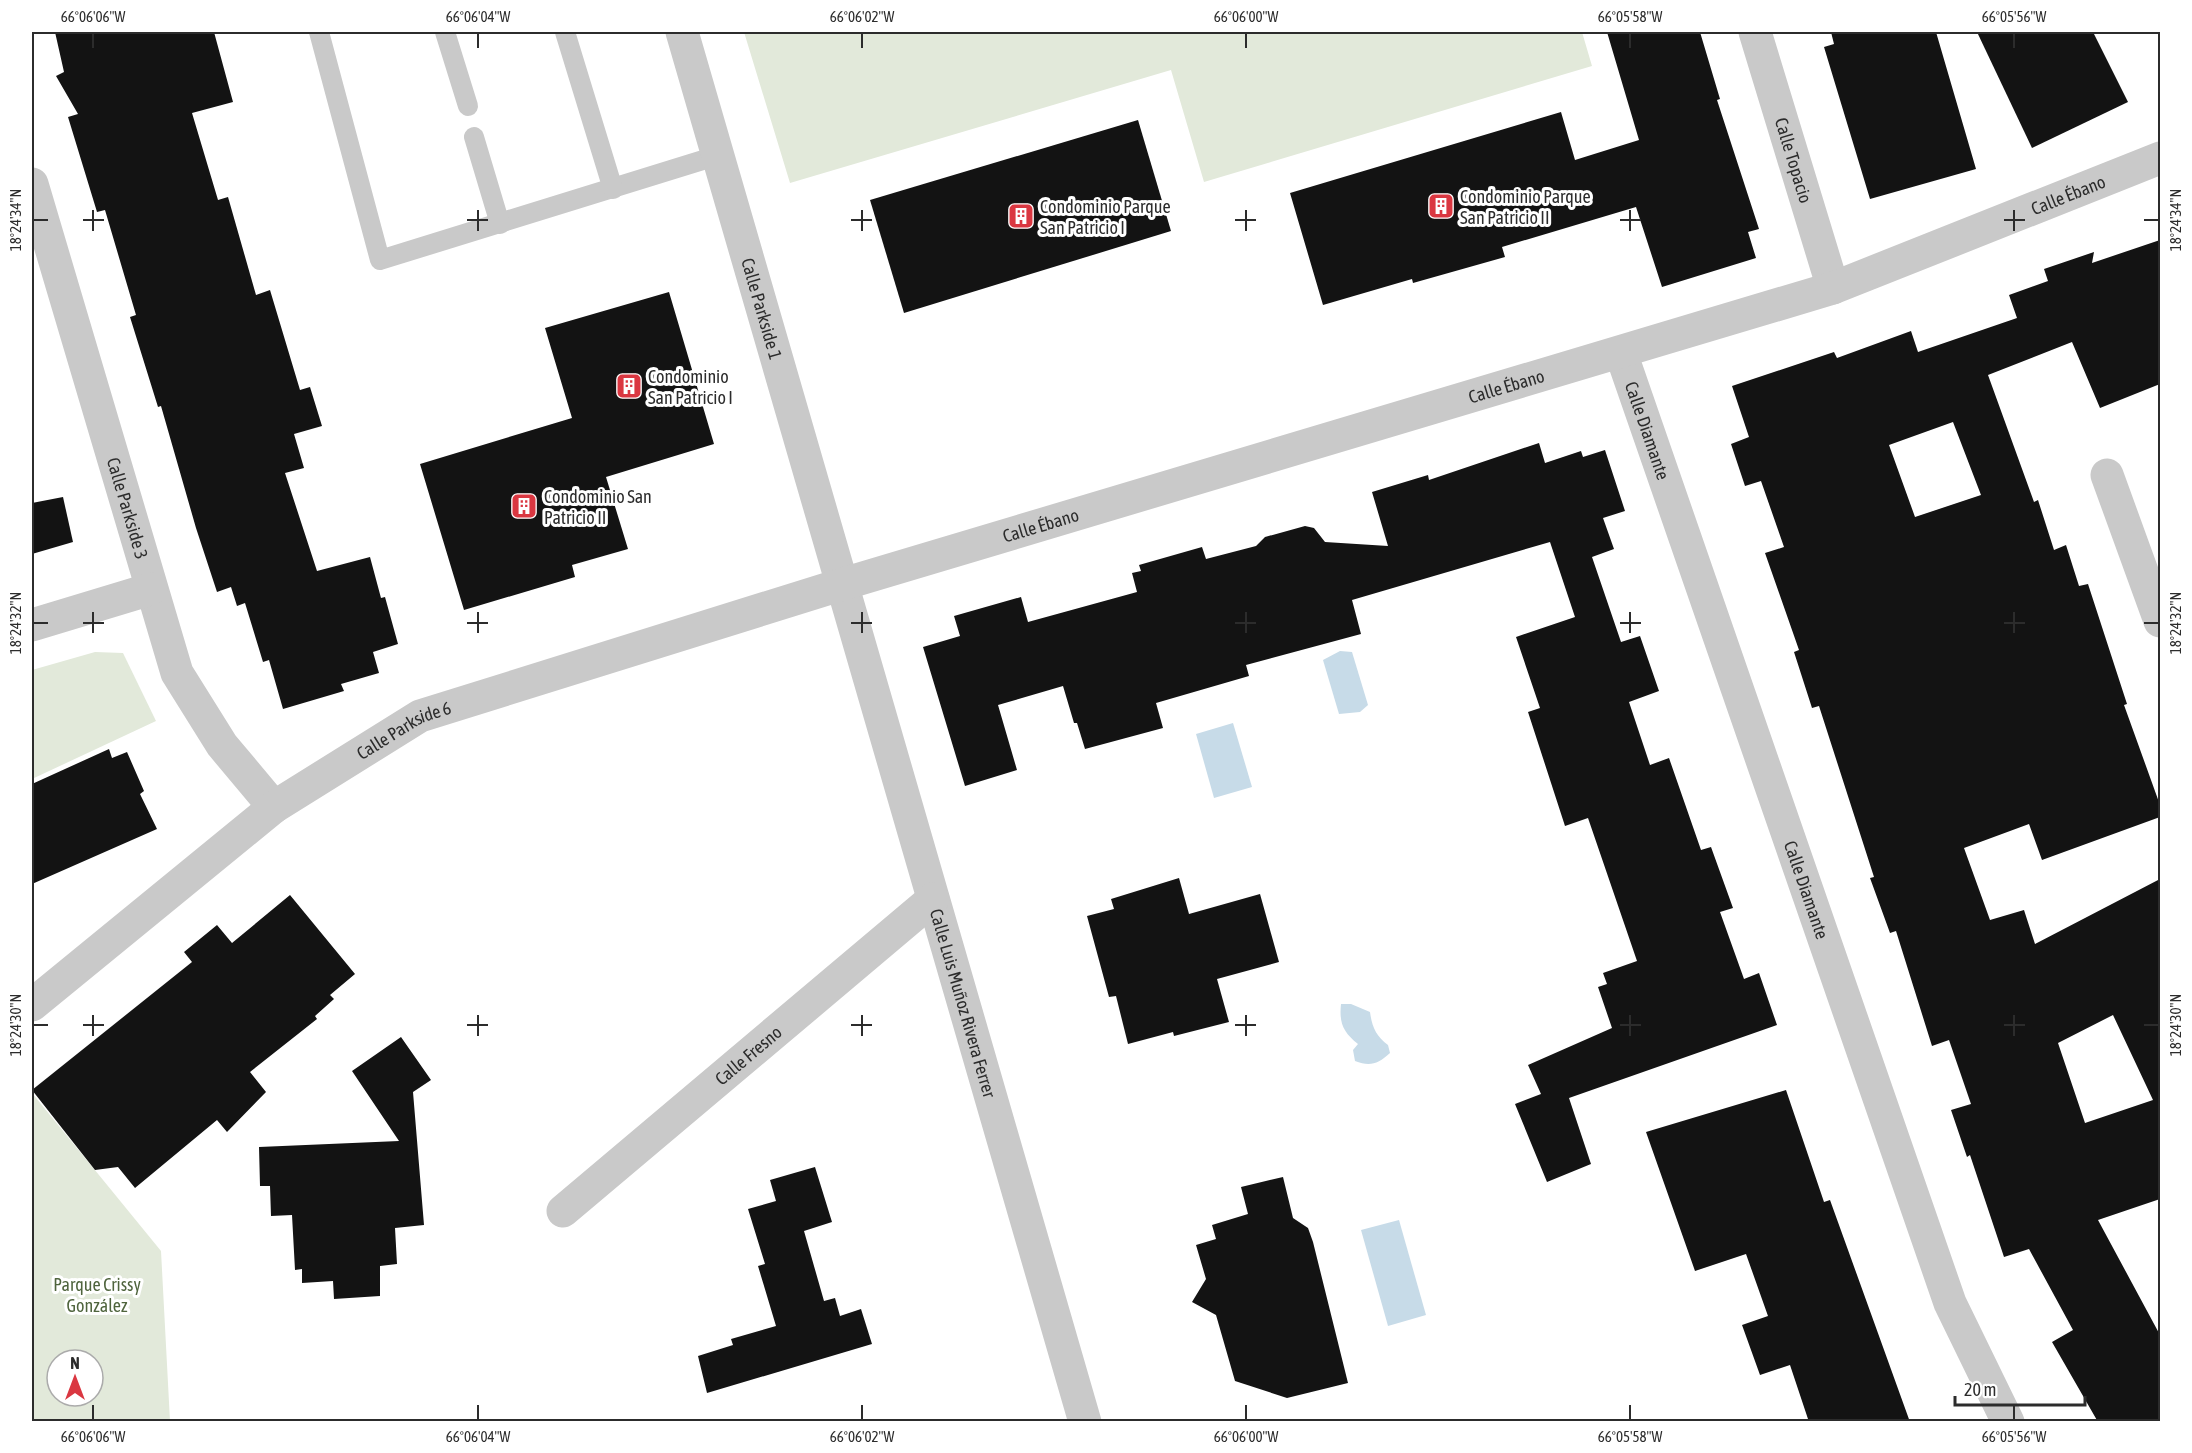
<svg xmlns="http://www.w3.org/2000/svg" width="2192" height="1453" viewBox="0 0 2192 1453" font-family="'Asap Condensed',sans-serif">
<rect width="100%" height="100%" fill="#fff"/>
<g fill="#e2e9da" fill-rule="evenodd">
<polygon points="744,32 1582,32 1592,66 1204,182 1171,70 790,183"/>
<polygon points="95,652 123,653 156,721 32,779 32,670"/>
<path d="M 32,1093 L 161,1251 L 170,1421 L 32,1421 ZM 57,1360 L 93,1360 L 93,1396 L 57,1396 Z"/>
</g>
<g fill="#c7dbe8">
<polygon points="1340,651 1352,652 1368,705 1360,712 1339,714 1323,660"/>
<polygon points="1233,723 1252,787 1214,798 1196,734"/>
<path d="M 1341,1004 L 1351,1004 L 1370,1012 C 1372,1027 1376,1036 1388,1045 L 1390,1053 C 1378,1064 1370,1067 1355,1061 L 1353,1050 L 1358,1044 C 1343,1032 1339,1023 1341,1004 Z"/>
<polygon points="1399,1220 1426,1315 1388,1326 1361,1230"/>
</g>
<g fill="#131313" fill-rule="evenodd">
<polygon points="55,32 214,32 233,102 192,113 218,200 228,197 256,295 270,290 300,390 310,387 322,426 294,434 304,468 285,473 317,571 370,557 381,598 385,597 398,644 373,652 379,673 341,684 344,691 283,709 269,660 263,662 245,603 237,606 231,587 217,592 196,528 161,406 158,407 130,317 136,315 105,210 97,212 68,117 78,114 56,76 64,72"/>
<polygon points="1607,32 1700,32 1720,99 1717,100 1759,229 1748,232 1756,258 1662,287 1636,207 1502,247 1505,257 1413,283 1412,279 1323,305 1290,193 1561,112 1575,160 1639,140"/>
<polygon points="1831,32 1936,32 1976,169 1870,199 1824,47 1834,44"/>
<polygon points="1977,32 2093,32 2128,102 2032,148"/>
<polygon points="1138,120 1171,231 904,313 870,200"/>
<path d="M 2160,240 L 2160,384 L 2100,408 L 2072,342 L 1988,375 L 2034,502 L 2038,500 L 2054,550 L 2066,545 L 2079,586 L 2088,584 L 2127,704 L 2124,705 L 2160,805 L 2160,817 L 2042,860 L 2029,824 L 1964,848 L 1990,920 L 2024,910 L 2035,944 L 2160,879 L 2160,1199 L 2098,1220 L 2160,1335 L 2160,1422 L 2098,1422 L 2052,1342 L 2073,1330 L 2029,1249 L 2004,1257 L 1970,1155 L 1967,1157 L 1951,1110 L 1971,1104 L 1949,1040 L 1932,1046 L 1896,931 L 1890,933 L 1870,878 L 1874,877 L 1819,706 L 1812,708 L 1794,652 L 1799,650 L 1765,553 L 1784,547 L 1761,481 L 1745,486 L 1731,444 L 1749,437 L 1732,386 L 1834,352 L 1837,358 L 1911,331 L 1918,352 L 2017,318 L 2009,295 L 2048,281 L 2044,269 L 2094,252 L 2092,263 ZM 1953,422 L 1981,495 L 1915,517 L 1889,445 ZM 2113,1015 L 2153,1100 L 2085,1123 L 2058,1043 Z"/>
<polygon points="669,292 714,444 606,477 628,549 572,565 575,577 464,610 420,464 572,418 545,328"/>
<polygon points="1539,443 1545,463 1581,451 1583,457 1605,450 1625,511 1603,518 1614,549 1592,557 1621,642 1640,636 1659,691 1629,702 1650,765 1669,758 1701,850 1711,847 1733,908 1720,912 1744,979 1759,973 1777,1025 1569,1098 1591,1164 1547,1182 1515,1104 1541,1094 1528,1065 1612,1028 1598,987 1607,984 1603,973 1637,961 1588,818 1565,826 1528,712 1540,708 1516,637 1575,617 1550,542 1352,600 1361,634 1246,665 1249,676 1156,703 1163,728 1085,749 1077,723 1074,723 1063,686 998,705 1017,770 965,786 923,647 960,636 954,616 1021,597 1028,622 1137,592 1132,573 1141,571 1139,565 1202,547 1206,559 1256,546 1265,537 1305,526 1314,528 1325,542 1388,546 1372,492 1428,475 1429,480"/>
<polygon points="63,497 73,542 32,554 32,503"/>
<polygon points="109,749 112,758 127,752 144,791 140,794 157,829 32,884 32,784"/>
<polygon points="1179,878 1189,914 1260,894 1279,962 1217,979 1229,1022 1174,1036 1173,1032 1128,1044 1116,996 1109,997 1087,916 1114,909 1111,899"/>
<polygon points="290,895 355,974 330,995 334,999 315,1016 317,1019 250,1072 266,1092 227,1132 217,1120 135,1188 118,1167 95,1170 32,1090 192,962 184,952 217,925 232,943"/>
<polygon points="401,1037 431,1080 413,1092 424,1225 395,1228 397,1264 380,1266 380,1296 334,1299 333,1281 302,1283 302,1269 295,1270 292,1215 271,1216 270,1186 260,1186 259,1147 399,1141 352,1071"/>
<polygon points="1786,1090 1824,1202 1830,1200 1910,1422 1809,1422 1790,1365 1760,1375 1742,1325 1768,1316 1746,1254 1695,1271 1646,1132"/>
<polygon points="815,1167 832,1222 804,1231 824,1301 835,1298 840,1316 861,1309 872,1344 707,1393 698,1356 733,1345 731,1339 776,1326 758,1266 765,1264 748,1209 776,1201 770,1180"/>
<polygon points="1283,1177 1293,1218 1308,1228 1313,1242 1348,1383 1287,1398 1235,1381 1216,1315 1192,1302 1206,1279 1196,1245 1216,1239 1212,1225 1248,1214 1241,1187"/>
</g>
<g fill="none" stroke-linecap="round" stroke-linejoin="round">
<g stroke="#c9c9c9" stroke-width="20">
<polyline points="319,32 380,260 716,156"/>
<polyline points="445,32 468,106"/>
<polyline points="565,32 613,189"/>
<polyline points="474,137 500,224"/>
</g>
<g stroke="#c9c9c9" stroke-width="33">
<path id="s1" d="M 682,32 L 1085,1422"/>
<path id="s2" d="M 1755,32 L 1833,288"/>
<path id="s3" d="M 32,184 L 177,673 L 222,745 L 274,807"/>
<path id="s4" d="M 1621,353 L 1950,1303 L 2008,1422"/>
<polyline points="2107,475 2160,621"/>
<polyline points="32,625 151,589"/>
<path id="s5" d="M 32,1005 L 274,807 L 420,716 L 843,584 L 1833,288 L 2160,158"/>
<path id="s6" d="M 563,1211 L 933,899"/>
</g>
</g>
<path fill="none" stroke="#2c2c2c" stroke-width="2" d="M 93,33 L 93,48M 478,33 L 478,48M 862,33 L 862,48M 1246,33 L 1246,48M 1630,33 L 1630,48M 2014,33 L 2014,48M 93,210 L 93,231M 478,210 L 478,231M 862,210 L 862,231M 1246,210 L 1246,231M 1630,210 L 1630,231M 2014,210 L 2014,231M 33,220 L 48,220M 83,220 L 104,220M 467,220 L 488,220M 851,220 L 872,220M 1235,220 L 1256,220M 1620,220 L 1641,220M 2004,220 L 2025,220M 2144,220 L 2159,220M 93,612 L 93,633M 478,612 L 478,633M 862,612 L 862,633M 1246,612 L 1246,633M 1630,612 L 1630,633M 2014,612 L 2014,633M 33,623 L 48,623M 83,623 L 104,623M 467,623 L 488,623M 851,623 L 872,623M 1235,623 L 1256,623M 1620,623 L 1641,623M 2004,623 L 2025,623M 2144,623 L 2159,623M 93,1015 L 93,1036M 478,1015 L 478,1036M 862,1015 L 862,1036M 1246,1015 L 1246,1036M 1630,1015 L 1630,1036M 2014,1015 L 2014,1036M 33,1025 L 48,1025M 83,1025 L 104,1025M 467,1025 L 488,1025M 851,1025 L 872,1025M 1235,1025 L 1256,1025M 1620,1025 L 1641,1025M 2004,1025 L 2025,1025M 2144,1025 L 2159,1025M 93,1405 L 93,1420M 478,1405 L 478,1420M 862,1405 L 862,1420M 1246,1405 L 1246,1420M 1630,1405 L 1630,1420M 2014,1405 L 2014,1420"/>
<defs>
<g id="building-square" transform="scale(1.35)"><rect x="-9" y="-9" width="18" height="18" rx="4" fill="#da3741" stroke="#fff"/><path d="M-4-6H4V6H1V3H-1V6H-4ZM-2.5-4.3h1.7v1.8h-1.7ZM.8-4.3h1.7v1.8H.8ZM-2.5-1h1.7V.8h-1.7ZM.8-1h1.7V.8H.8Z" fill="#fff"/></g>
</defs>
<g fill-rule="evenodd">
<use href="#building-square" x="1441" y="206"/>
<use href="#building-square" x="1021" y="216"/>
<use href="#building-square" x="629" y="386"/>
<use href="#building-square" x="524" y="506"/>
</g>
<g text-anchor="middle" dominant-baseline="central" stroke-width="6" stroke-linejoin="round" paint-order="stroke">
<g font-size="18" fill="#2c2c2c" stroke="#fff">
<text stroke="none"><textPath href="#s2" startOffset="134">Calle Topacio</textPath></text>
<text stroke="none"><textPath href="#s5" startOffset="2214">Calle Ébano</textPath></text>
<text stroke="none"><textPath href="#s1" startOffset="288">Calle Parkside 1</textPath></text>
<text stroke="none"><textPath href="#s5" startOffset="1620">Calle Ébano</textPath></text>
<text stroke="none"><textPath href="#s4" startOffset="82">Calle Diamante</textPath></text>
<text stroke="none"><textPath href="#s3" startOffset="338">Calle Parkside 3</textPath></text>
<text stroke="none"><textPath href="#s5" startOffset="1134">Calle Ébano</textPath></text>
<text stroke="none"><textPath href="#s5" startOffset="464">Calle Parkside 6</textPath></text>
<text stroke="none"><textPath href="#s4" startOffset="568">Calle Diamante</textPath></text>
<text stroke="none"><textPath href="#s1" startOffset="1011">Calle Luis Muñoz Rivera Ferrer</textPath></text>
<text stroke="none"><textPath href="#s6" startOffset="242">Calle Fresno</textPath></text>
</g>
<g font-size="18" fill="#2c2c2c" stroke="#fff" text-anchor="start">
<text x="1460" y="196">Condominio Parque<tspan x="1460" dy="21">San Patricio II</tspan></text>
<text x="1040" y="206">Condominio Parque<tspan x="1040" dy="21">San Patricio I</tspan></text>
<text x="648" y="376">Condominio<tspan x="648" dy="21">San Patricio I</tspan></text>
<text x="544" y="496">Condominio San<tspan x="544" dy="21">Patricio II</tspan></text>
</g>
<g font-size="18" fill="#4f643d" stroke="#fff">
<text x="97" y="1284">Parque Crissy<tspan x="97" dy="21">González</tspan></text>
</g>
</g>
<rect width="2192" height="1453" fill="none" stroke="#ffffff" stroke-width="66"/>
<g transform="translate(75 1378)"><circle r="28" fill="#ffffff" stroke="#ababab" stroke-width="1.5"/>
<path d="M0-4.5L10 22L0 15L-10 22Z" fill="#da3741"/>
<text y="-9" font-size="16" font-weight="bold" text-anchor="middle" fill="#2c2c2c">N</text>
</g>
<path d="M1955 1396v9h130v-9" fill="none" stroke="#2c2c2c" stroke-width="3"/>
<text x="1964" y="1396" font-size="18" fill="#2c2c2c" stroke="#ffffff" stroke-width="4.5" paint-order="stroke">20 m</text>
<rect x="33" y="33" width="2126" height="1387" fill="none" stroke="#2c2c2c" stroke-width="2"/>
<g font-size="15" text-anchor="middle" fill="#2c2c2c">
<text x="93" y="22">66°06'06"W</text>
<text x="478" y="22">66°06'04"W</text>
<text x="862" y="22">66°06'02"W</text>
<text x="1246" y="22">66°06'00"W</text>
<text x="1630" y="22">66°05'58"W</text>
<text x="2014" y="22">66°05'56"W</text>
<text transform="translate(16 220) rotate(-90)" y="5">18°24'34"N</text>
<text transform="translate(2176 220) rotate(-90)" y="5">18°24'34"N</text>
<text transform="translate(16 623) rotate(-90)" y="5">18°24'32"N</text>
<text transform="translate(2176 623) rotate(-90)" y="5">18°24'32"N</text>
<text transform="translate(16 1025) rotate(-90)" y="5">18°24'30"N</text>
<text transform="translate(2176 1025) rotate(-90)" y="5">18°24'30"N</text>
<text x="93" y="1442">66°06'06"W</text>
<text x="478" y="1442">66°06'04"W</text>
<text x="862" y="1442">66°06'02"W</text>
<text x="1246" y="1442">66°06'00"W</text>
<text x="1630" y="1442">66°05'58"W</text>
<text x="2014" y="1442">66°05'56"W</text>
</g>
</svg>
